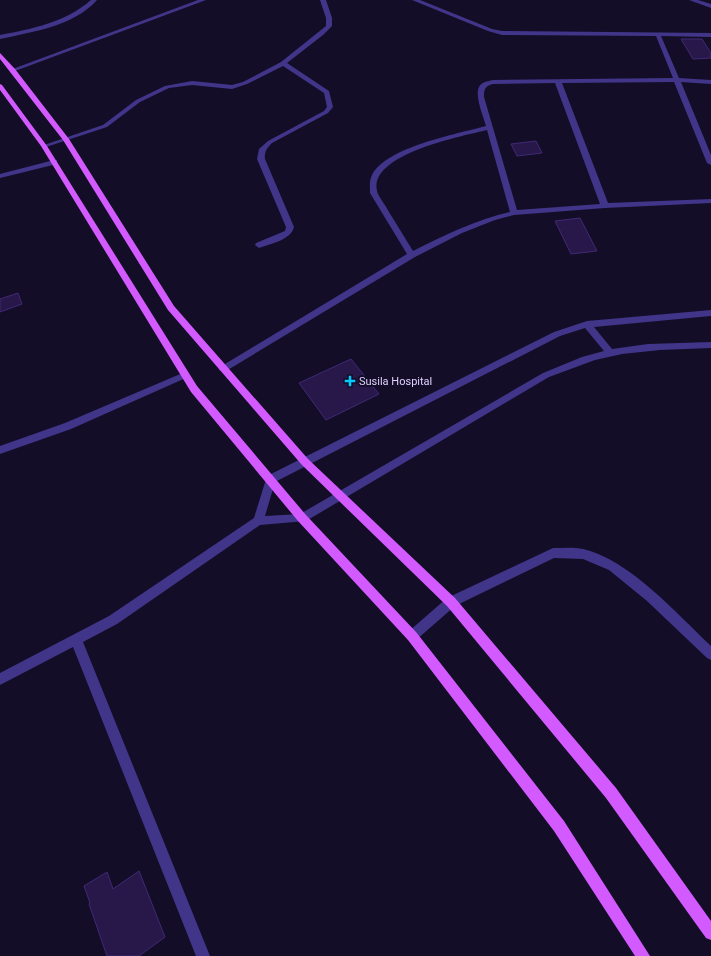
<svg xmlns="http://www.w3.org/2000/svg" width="711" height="956" viewBox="0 0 711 956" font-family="Roboto,sans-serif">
<rect width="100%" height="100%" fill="#140d27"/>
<g fill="#271849" stroke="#402977">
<polygon points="681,39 702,39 711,53 711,58 693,59"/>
<polygon points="536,141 542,153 517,156 511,144"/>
<polygon points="580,218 597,251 571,254 555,221"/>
<polygon points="18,293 22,304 0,312 0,299"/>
<polygon points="351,359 379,394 326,420 299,383"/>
<polygon points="139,871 165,937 139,956 107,956 89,904 90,903 84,886 107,872 113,889"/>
</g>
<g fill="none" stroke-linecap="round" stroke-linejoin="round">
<path fill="#413589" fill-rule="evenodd" d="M 553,548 C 563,548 574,547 583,549 C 630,560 677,614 711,646 L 711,660 L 707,658 L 647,601 L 609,570 L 583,559 L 554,558 L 455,606 L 416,640 L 412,642 L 408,640 L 406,636 L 408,632 L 447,598 Z"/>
<g fill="#413589" fill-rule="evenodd">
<path d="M 91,0 L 97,0 C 74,26 32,32 0,39 L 0,35 C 32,29 66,22 91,0 Z"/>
<polygon points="198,0 206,0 15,71 10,70"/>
<path d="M 320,0 L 326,0 L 332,18 L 332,26 L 323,35 L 287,63 L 329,91 L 333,107 L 328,113 L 272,143 C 267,148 264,152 265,159 L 294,227 C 291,240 270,244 259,248 L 255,245 L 256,243 L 285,231 L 286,227 L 257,159 L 259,149 L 268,141 L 324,111 L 327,107 L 324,93 L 283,66 L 247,84 L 232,89 L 192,85 L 169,88 L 140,102 L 107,127 L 46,147 L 41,146 L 103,125 L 136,100 L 165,86 L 192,81 L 232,85 L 243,82 L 281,62 L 326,26 L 326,18 Z"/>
<path d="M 412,0 L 420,0 L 492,29 L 502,31 L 711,33 L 711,37 L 661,36 L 679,78 L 711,80 L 711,84 L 681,82 L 711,155 L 711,165 L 707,163 L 674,82 L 562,83 L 608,203 L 711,199 L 711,203 L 605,208 L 514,215 L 495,220 L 462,233 L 415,257 L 226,371 L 220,371 L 219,369 L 220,367 L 407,254 L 370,193 C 370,187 369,181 372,175 C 386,147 457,134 486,126 C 483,115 471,89 483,83 C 486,81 490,81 493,80 L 673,78 L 656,36 L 502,35 L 488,31 ZM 555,83 L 600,204 L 517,210 L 484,97 C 484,89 485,86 493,84 ZM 487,130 L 510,212 C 475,220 445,235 413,251 C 405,238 397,225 389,212 C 386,206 381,200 378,194 C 363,155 463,136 487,130 Z"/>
<polygon points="689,0 698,0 711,4 711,8"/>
<polygon points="54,160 57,160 57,164 0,178 0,174"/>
<path d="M 711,310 L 711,316 L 594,327 L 612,349 L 648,344 L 711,342 L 711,348 L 660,350 L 622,354 L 595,360 L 549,377 L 306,521 L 260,525 L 117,624 L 83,642 L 210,956 L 196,956 L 73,647 L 0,685 L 0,673 L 109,616 L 254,518 L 267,476 L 554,332 L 587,321 ZM 585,328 L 604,351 L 582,357 L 543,373 L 300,514 L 265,516 L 275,482 L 560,336 Z"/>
<polygon points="185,372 188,373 190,375 188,377 71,429 0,454 0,446 65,423"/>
</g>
<g fill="#d25aff" fill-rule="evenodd">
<polygon points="0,53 15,69 69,139 174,306 308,459 455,598 616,788 711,921 711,940 706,938 606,798 447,606 302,465 168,310 63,140 0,59"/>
<polygon points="0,84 2,85 47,146 197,386 306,515 416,632 564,821 650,956 635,956 554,831 408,640 298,521 191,392 41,146 0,90"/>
</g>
</g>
<path fill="#00ccfe" stroke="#140d27" stroke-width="1.5" d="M348 375h4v4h4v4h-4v4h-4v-4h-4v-4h4z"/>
<g text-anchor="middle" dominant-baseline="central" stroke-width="4" stroke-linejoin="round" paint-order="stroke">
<g font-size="11" fill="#ddd3ff" stroke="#140d27" text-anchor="start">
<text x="359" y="381">Susila Hospital</text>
</g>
</g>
</svg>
